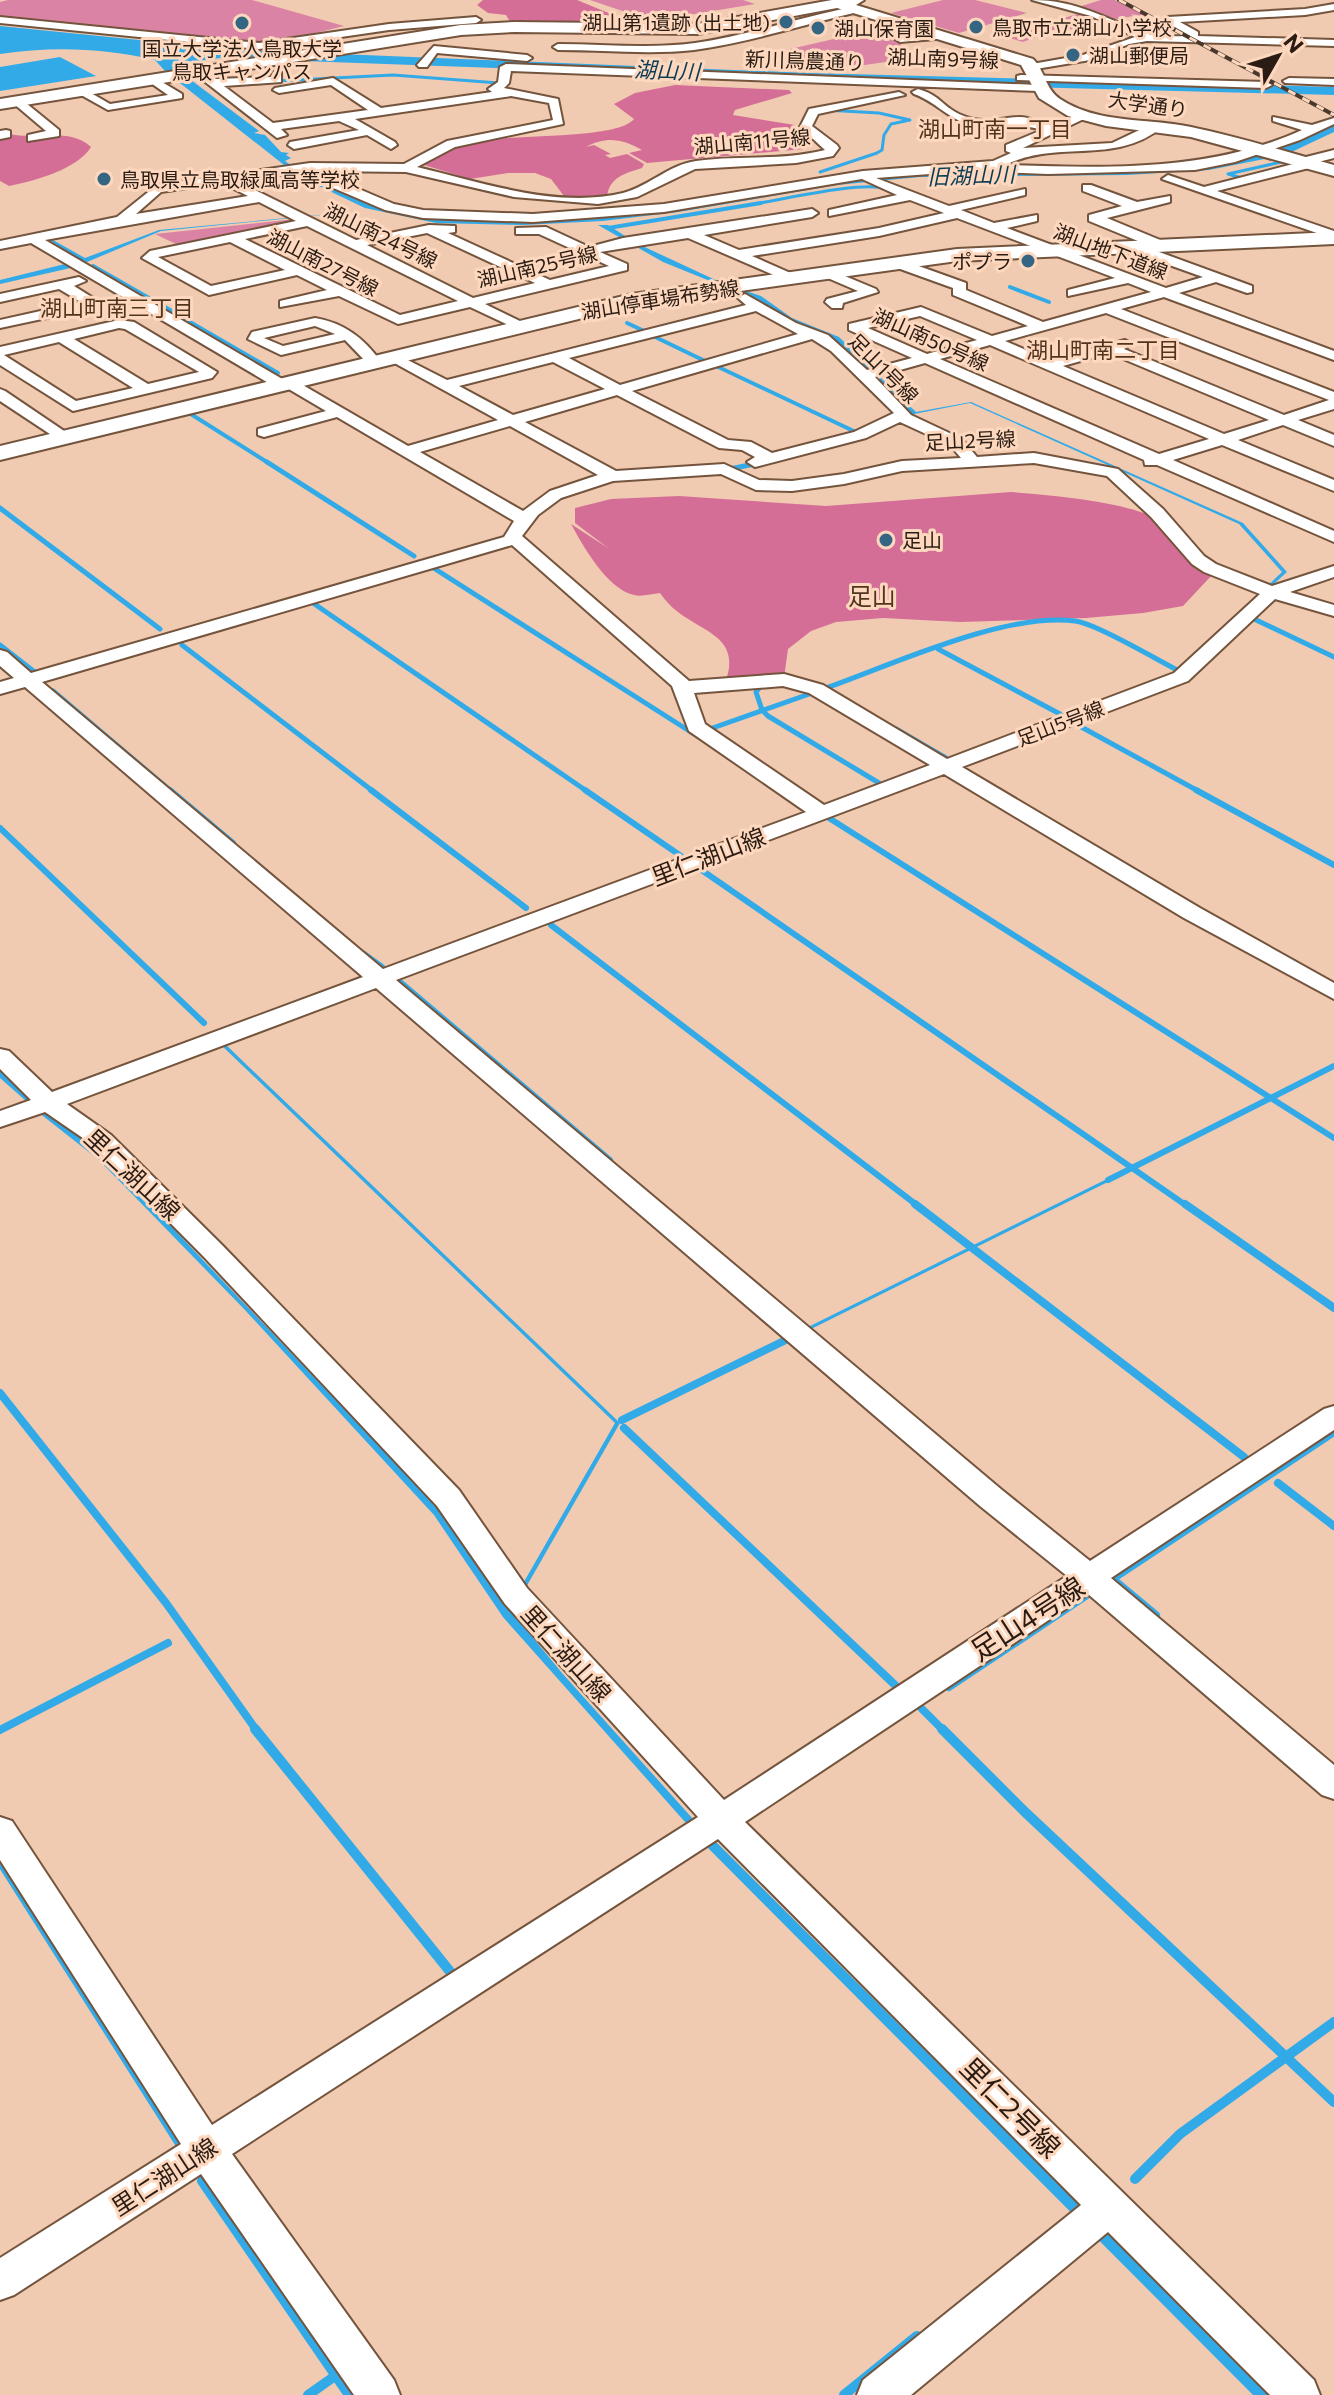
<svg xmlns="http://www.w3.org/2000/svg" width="1334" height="2395" viewBox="0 0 1334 2395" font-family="Commissioner,'Noto Sans JP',sans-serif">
<rect width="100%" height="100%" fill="#f0cbb1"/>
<g fill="#da83a4">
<polygon points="8,0 252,0 344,26 283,41 251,42 0,17 0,2"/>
<polygon points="590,0 743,0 755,4 652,21"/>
<polygon points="943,0 975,0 1027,13 959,33 891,13"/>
<polygon points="1101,0 1115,0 1147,17 1131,14 1133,16 1113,20 1075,8"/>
<polygon points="1084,12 1112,22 1100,24 1107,27 1053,30 1023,42 1003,36"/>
<polygon points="864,32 899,40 907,59 850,67 776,59 800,55 786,50"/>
<polygon points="295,219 296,222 180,246 155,234"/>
</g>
<g fill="#d56e97">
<polygon points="483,0 577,0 628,21 704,23 682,26 525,24 509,20 506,15 488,13 477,5"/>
<path d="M 675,85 L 789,90 L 792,93 L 735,110 L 733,115 L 795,125 L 783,134 L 804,144 L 804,149 L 647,163 L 629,153 L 642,150 C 622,139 607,136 586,147 L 594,145 L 611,154 L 605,155 L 610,158 L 627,154 L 644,164 L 642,168 C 625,173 608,178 607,198 L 564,196 L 551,179 L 535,173 L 508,173 L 470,179 L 424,165 C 434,159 445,150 456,145 C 493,132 615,142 634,119 L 614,104 L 635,93 Z"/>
<path d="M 9,134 C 37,140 70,127 91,147 C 78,169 34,181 9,186 L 0,181 L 0,135 Z"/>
<path d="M 1011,492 C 1047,495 1131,501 1159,521 C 1178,535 1195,558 1212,575 L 1183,606 L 1143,613 L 1086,618 L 960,622 L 883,618 L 836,622 L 811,631 L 788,649 L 784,678 L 725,683 C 742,638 705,633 678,612 C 671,607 665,600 660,593 C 652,594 641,597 634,595 C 607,589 583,546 571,524 L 608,548 L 575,523 L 575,508 L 611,499 L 679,496 L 826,506 Z"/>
</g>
<g fill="#32aae8">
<path d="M 0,26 L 239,50 L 810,73 L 1334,87 L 1334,95 L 1025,87 L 220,58 L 171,65 L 259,131 L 254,133 L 265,135 L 281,152 L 289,153 L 286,155 L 291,158 L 285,161 L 301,172 L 434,217 L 636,212 L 837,180 L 963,169 L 976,172 L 1216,163 L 1334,122 L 1334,132 L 1285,155 L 1209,170 L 1127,175 L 919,177 L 837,185 L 678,212 L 603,221 L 523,225 L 436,223 L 365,208 L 298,176 L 166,72 L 23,95 L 165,71 L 155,60 C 104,48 52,46 0,54 Z"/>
<polygon points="60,57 96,76 0,91 0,67"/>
<polygon points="362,211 161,231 75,267 0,284 0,280 81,260 49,240 54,236 57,236 53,240 85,258 159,230"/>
<polygon points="598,225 608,225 636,243 722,283 761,296 792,318 839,337 916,412 971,402 1243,523 1287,572 1178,672 1282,572 1239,524 970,403 909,415 832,339 799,326 752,298 663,262"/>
<polygon points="223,1042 620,1423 525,1589 521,1587 615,1423 219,1043"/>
<polygon points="0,1069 110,1162 443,1513 511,1611 562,1673 693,1819 1271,2395 1253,2395 709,1849 503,1617 434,1515 245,1310 99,1160 43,1116 0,1078"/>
<polygon points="1115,1175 1118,1177 807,1331 804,1329"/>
</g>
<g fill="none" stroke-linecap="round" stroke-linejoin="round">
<g stroke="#32aae8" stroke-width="3">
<polyline points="275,81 393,75 499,83"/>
<polyline points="820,172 877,153 882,150 884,135 891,124 910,120 879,113 825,110"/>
<polyline points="1242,178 1228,174 1286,161"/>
<path d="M 748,205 C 777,201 863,180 886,189"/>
</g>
<g stroke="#32aae8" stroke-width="4">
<polyline points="608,228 761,203"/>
<polyline points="93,266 177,314"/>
<polyline points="1010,287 1049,302"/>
<polyline points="183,318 278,373"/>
<polyline points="627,323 642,330"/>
<polyline points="651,335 705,361"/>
<polyline points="698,363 724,356"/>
<polyline points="712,364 860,434"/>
<polyline points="186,411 270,464"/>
<polyline points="753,464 759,463"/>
</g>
<g stroke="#32aae8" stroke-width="5">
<polyline points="267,462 414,556"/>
<polyline points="730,469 759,463"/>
<polyline points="551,493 591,478"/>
<polyline points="0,508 160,629"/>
<polyline points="432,567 694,734"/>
<polyline points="313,603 588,792"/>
<polyline points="1254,619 1334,657"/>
<polyline points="0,645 36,673"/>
<polyline points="182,645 374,792"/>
<polyline points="938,649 1060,714"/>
<polyline points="761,686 756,692 762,710 768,716 879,783"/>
<polyline points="53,691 172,792"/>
<path d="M 830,691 L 826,688 C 894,664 1005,612 1075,621 C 1095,623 1159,661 1181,672 L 1184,669"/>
<polyline points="1074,723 1200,792"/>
<polyline points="896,729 946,758"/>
<polyline points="707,730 815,692"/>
</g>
<g stroke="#32aae8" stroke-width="6">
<polyline points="170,790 233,843"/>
<polyline points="371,790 526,908"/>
<polyline points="585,790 681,856"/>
<polyline points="1196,790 1334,865"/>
<polyline points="829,818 1334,1138"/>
<polyline points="0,828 204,1023"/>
<polyline points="703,871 1187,1206"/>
<polyline points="551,925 918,1206"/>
<polyline points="364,954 382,967"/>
<polyline points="399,981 610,1160"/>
<polyline points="1108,1180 1334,1066"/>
</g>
<g stroke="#32aae8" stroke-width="8">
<polyline points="915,1204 1244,1457"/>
<polyline points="1185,1204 1334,1308"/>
<polyline points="0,1393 166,1603 257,1731"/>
<polyline points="622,1420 792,1337"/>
<polyline points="624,1428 895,1685"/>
<polyline points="1278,1483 1334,1526"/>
<polyline points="1114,1578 1334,1432"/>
<polyline points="1114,1580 1156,1615"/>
<polyline points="949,1687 1090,1593"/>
<polyline points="922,1709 944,1731"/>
<polyline points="0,1730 168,1643"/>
</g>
<g stroke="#32aae8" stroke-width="10">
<polyline points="255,1729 452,1974"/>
<polyline points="942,1729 1025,1812 1334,2102"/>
<polyline points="0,1860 181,2145"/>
<polyline points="1135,2179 1180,2134 1334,2022"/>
<polyline points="202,2181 349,2395"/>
<polyline points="308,2395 335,2376"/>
<polyline points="844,2395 917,2336"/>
</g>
<g stroke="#74543d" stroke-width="4">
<g id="street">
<path d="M 1032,0 C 1078,0 1105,19 1146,33 C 1158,38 1176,36 1190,36 L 1163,20 L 1168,17 L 1305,9 L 1334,4 L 1334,10 L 1305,15 L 1180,22 L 1198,32 L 1198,36 L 1334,40 L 1334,46 L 1147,41 L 1129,44 L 1090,60 L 1036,69 L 1032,68 L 1032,64 L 1083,55 L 1135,37 L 1091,16 Z"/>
<path d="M 858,6 L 863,9 L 862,11 C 806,24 750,42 694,50 C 650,55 602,50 558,50 L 553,47 L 558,44 C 602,44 651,49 695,43 C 750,35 803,16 858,6 Z"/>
<polygon points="0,17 259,43 389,24 476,17 481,20 476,23 389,30 259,49 0,23"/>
<polygon points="943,33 947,34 947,38 900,42 895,39 900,36"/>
<polygon points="434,46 527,55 532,58 527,61 437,53 427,67 419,67 417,65"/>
<path d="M 506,64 L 1039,85 L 1045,88 L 1039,91 L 511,71 L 509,83 L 504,88 L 558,99 L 563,124 L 455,147 L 417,167 C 481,182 557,209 623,193 C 650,186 668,165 696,161 C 739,155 782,161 825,150 L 800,127 L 809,109 L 899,92 L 905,95 L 818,114 L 812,126 L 837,145 L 839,148 L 833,156 L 796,163 L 695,169 L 637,197 L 598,204 L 514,197 L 406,172 L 323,171 L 324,174 L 394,204 L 423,210 L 533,214 L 664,204 L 863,171 L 993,161 L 1011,153 L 1006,151 L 1006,145 L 1042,130 C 1019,122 998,130 974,126 C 948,120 937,102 914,94 L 912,92 L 918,89 C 940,95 941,105 959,114 C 983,125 997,118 1020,117 C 1031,117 1040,124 1050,125 C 1064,126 1077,107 1090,116 L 1023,148 L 1112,143 L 1152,124 L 1162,127 C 1115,166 1057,139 1006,165 C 1105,168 1210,172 1302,130 L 1273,121 L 1273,117 L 1312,125 L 1334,118 L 1334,124 L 1300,140 L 1235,162 L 1195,170 L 1048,174 L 970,171 L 876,178 L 949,206 L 1025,189 L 1025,195 L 961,210 L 994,223 L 1037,215 L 1037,221 L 1007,228 L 1166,288 L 1203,277 L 1130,251 L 1130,245 L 1140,245 L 1252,286 L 1252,292 L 1247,293 L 1216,282 L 1179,293 L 1334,351 L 1334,360 L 1164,297 L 1121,309 L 1334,392 L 1334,409 L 1298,420 L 1334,435 L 1334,446 L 1283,425 L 1238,440 L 1334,480 L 1334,491 L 1222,445 L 1173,460 L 1334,531 L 1334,542 L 1157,465 L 1145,465 L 1144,460 L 925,363 L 875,377 L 911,415 L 962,439 L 977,457 L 1034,453 L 1118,469 L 1163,509 L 1204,556 L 1216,564 L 1272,586 L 1334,566 L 1334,577 L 1290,592 L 1334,605 L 1334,616 L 1275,599 L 1188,681 L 962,767 L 1200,908 L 1334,983 L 1334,999 L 1184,918 L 944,774 L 396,980 L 1002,1490 L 1090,1561 L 1324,1409 L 1334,1406 L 1334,1430 L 1111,1578 L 1334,1765 L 1334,1799 L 1322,1795 L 1088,1594 L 745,1822 L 1314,2380 L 1320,2395 L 1270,2395 L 1108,2232 L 911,2395 L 857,2395 L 863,2380 L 1081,2205 L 718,1839 L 232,2154 L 394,2380 L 400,2395 L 354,2395 L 201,2174 L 14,2295 L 0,2300 L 0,2258 L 181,2144 L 0,1860 L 0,1817 L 12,1821 L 212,2125 L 698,1817 L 505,1604 L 437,1506 L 204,1257 L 93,1145 L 45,1112 L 0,1127 L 0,1111 L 31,1100 L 0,1069 L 0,1049 L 9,1051 L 52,1092 L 363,977 L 25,687 L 0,694 L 0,682 L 14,678 L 0,666 L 0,650 L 7,652 L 31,673 L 504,537 L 514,521 L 337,417 L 264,437 L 258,435 L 258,429 L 326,411 L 287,388 L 277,388 L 31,243 L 0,249 L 0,241 L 117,217 L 157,185 L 310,163 L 404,164 L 447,141 L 553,120 L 549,103 L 511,96 L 355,119 L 395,142 L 397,145 L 391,149 L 367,135 L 294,149 L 288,145 L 290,142 L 359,130 L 339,121 L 281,129 L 287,135 L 277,138 L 195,74 L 195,70 L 203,70 L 216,79 L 271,77 L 273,72 L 281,72 L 281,82 L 224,86 L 273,123 L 368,110 L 331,85 L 279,93 L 273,90 L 275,88 L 333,78 L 381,108 L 492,92 L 488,89 L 498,82 L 500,67 ZM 310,171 L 315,179 L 324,184 L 385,210 L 423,218 L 533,222 L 664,212 L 862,179 L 897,195 L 829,210 L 829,216 L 910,200 L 944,213 L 879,228 L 739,250 L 704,235 L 812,217 L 818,213 L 812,209 L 623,238 L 589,247 L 546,227 L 516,228 L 516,234 L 539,234 L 609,266 L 550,280 L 448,233 L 455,232 L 455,226 L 429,225 L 356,240 L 237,181 ZM 222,183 L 248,196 L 136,214 L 161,192 ZM 259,202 L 296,221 L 150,251 L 142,258 L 209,295 L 297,275 L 327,290 L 280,301 L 280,307 L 339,296 L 398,324 L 470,307 L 519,330 L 524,329 L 524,323 L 485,304 L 627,270 L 627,264 L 600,252 L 688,238 L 790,282 L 797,278 L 795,275 L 752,256 L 879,236 L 957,218 L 1115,278 L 1068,290 L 1068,296 L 1128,283 L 1151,292 L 1043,322 L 966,290 L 966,283 L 902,260 L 892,260 L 892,266 L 953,288 L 953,295 L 1028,326 L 992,336 L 921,307 L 849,324 L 849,330 L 912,358 L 867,370 L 828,335 L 796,323 L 745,294 L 738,298 L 746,305 L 447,380 L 394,353 L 387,357 L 389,360 L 498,420 L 408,446 L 294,380 L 284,380 L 45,240 ZM 307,226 L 458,301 L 400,315 L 245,239 ZM 427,233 L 535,283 L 473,298 L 367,245 ZM 230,242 L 285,270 L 211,286 L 158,257 ZM 756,311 L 798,334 L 620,385 L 569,358 ZM 1106,313 L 1329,400 L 1284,415 L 1124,349 L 1132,344 L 1125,340 L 1050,360 L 1005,341 ZM 920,316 L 977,340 L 927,354 L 868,328 ZM 812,339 L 831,351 L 894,413 L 854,432 L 772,453 L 751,442 L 728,440 L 632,391 ZM 990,345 L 1209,439 L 1159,454 L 940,359 ZM 1109,353 L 1269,420 L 1224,434 L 1063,366 ZM 553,362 L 605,389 L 513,415 L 459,386 ZM 617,395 L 719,448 L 742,450 L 755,457 L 747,462 L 755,467 L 866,438 L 900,422 L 950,445 L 961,458 L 902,461 L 844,474 L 792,481 L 759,480 L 724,464 L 616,471 L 525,422 ZM 510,426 L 598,475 L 550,491 L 523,511 L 420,452 ZM 1034,463 L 1107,476 L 1151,517 L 1192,564 L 1204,572 L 1260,594 L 1174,673 L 947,759 L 823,685 L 784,674 L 689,681 L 522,536 L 538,515 L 561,498 L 613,481 L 721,474 L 756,490 L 792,491 L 844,484 L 902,471 ZM 512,545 L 672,686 L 689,731 L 806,812 L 383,969 L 42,682 ZM 783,686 L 809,693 L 930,765 L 824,805 L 705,724 L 694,693 ZM 376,988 L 980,1506 L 1067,1576 L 724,1800 L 527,1588 L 459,1490 L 222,1245 L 111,1135 L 67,1104 Z"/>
<polygon points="1021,75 1266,82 1272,85 1266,88 1017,80 1017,76"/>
<polygon points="152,76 182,94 182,98 108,110 74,91 84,89 110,104 168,95 148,81 148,77"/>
<polygon points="1289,78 1334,79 1334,85 1285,83 1283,81"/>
<polygon points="13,99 21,99 59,130 59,136 28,141 28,135 46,131 13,103"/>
<polygon points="6,130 10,131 10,137 0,139 0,131"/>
<polygon points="1334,150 1334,158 1314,163 1313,167 1217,191 1334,231 1334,239 1162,179 1168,175 1204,187 1297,163 1298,159"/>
<polygon points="1083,185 1091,185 1137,202 1170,196 1170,202 1107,218 1165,242 1165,248 1155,248 1089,221 1089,215 1122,206 1083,191"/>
<polygon points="828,269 876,289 878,292 843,303 842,308 832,308 825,302 827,299 858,291 823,276 821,273"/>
<polygon points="79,277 86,281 74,286 98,301 98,307 0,328 0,320 81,302 59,289 0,302 0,294"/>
<path d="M 315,318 C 344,323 364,338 381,362 L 379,365 L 369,365 L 345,340 L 281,355 L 248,339 L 252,332 ZM 315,326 L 335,334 L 283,346 L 264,338 Z"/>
<path d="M 119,320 L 134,322 L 217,372 L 212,378 L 73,411 L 0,365 L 0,347 ZM 119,328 L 125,329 L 199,372 L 148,384 L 74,339 ZM 59,342 L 133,388 L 76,401 L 4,355 Z"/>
<polygon points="0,389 5,391 73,437 71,440 59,440 0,401"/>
</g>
</g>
<g stroke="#74543d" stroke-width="4">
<g id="secondary">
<path d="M 832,0 L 864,0 L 856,5 L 1033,59 C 1045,70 1045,89 1060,99 C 1097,124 1149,118 1191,127 C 1239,137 1287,152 1334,165 L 1334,176 L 1191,137 L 1106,126 L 1068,116 L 1039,98 L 1021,65 L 837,8 L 698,34 L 514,32 L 461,35 L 0,109 L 0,99 L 461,25 L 514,22 L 698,24 Z"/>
<polygon points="1334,232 1334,244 957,261 632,306 0,460 0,446 632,294 957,249"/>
</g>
</g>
<use href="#street" fill="#fff" fill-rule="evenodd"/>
<use href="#secondary" fill="#fff" fill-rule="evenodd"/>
<g stroke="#49382c" stroke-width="4">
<polyline id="rail" points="1119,0 1334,115"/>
</g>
<use href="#rail" stroke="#fed8be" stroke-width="3" stroke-dasharray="8" stroke-linecap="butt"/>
</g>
<g fill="#346683" stroke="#fed8be" stroke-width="3">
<circle cx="786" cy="22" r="8"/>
<circle cx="242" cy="23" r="8"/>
<circle cx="976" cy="27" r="8"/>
<circle cx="818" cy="28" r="8"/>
<circle cx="1073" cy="55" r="8"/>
<circle cx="104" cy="179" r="8"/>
<circle cx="1028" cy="261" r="8"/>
<circle cx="886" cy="540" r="8"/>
</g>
<g text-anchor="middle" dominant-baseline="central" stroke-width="6" stroke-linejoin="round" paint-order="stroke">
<g font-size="20" fill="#2a1c13" stroke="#fed8be" text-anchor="start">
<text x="770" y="22" text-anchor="end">湖山第1遺跡 (出土地)</text>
<text x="992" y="27">鳥取市立湖山小学校</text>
<text x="834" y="28">湖山保育園</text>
<text x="242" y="48" text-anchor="middle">国立大学法人鳥取大学<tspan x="242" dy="23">鳥取キャンパス</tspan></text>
<text x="1089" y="55">湖山郵便局</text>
<text x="120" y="179">鳥取県立鳥取緑風高等学校</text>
<text x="1012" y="261" text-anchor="end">ポプラ</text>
<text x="902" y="540">足山</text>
</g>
<g font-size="20" fill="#2a1c13" stroke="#fed8be">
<text transform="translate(943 58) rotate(2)">湖山南9号線</text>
<text transform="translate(805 60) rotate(2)">新川鳥農通り</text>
<text transform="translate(1148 104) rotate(8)">大学通り</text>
<text transform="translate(752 141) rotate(-5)">湖山南11号線</text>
<text transform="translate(381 235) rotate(26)">湖山南24号線</text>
<text transform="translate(1111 251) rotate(21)">湖山地下道線</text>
<text transform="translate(323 262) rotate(27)">湖山南27号線</text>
<text transform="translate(537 266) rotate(-13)">湖山南25号線</text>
<text transform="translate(660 299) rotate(-9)">湖山停車場布勢線</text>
<text transform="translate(931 339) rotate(24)">湖山南50号線</text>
<text transform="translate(884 368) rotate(45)">足山1号線</text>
<text transform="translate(970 440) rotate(-3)">足山2号線</text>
<text transform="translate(1060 723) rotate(-21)">足山5号線</text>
</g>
<g font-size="22" font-style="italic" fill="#0a3c55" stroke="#fed8be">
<text transform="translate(667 70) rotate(2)">湖山川</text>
<text transform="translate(971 175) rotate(-2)">旧湖山川</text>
</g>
<g font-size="22" fill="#51341d" stroke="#fed8be">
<text x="995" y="128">湖山町南一丁目</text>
<text x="117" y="307">湖山町南三丁目</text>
<text x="1103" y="349">湖山町南二丁目</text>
</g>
<g font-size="24" fill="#51341d" stroke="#fed8be">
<text x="872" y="595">足山</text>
</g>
<g font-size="24" fill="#2a1c13" stroke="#fed8be">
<text transform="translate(708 856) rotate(-21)">里仁湖山線</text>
<text transform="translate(133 1174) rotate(43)">里仁湖山線</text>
<text transform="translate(567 1653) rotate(48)">里仁湖山線</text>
<text transform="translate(164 2176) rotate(-33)">里仁湖山線</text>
</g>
<g font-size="28" fill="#2a1c13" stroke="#fed8be">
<text transform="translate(1027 1618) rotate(-33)">足山4号線</text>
<text transform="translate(1011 2107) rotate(45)">里仁2号線</text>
</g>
</g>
<g transform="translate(1278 56) rotate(51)" stroke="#fed8be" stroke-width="6" paint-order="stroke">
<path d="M0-6L14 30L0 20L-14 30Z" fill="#2a1c13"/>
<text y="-12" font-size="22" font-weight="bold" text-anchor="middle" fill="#2a1c13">N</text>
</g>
</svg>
